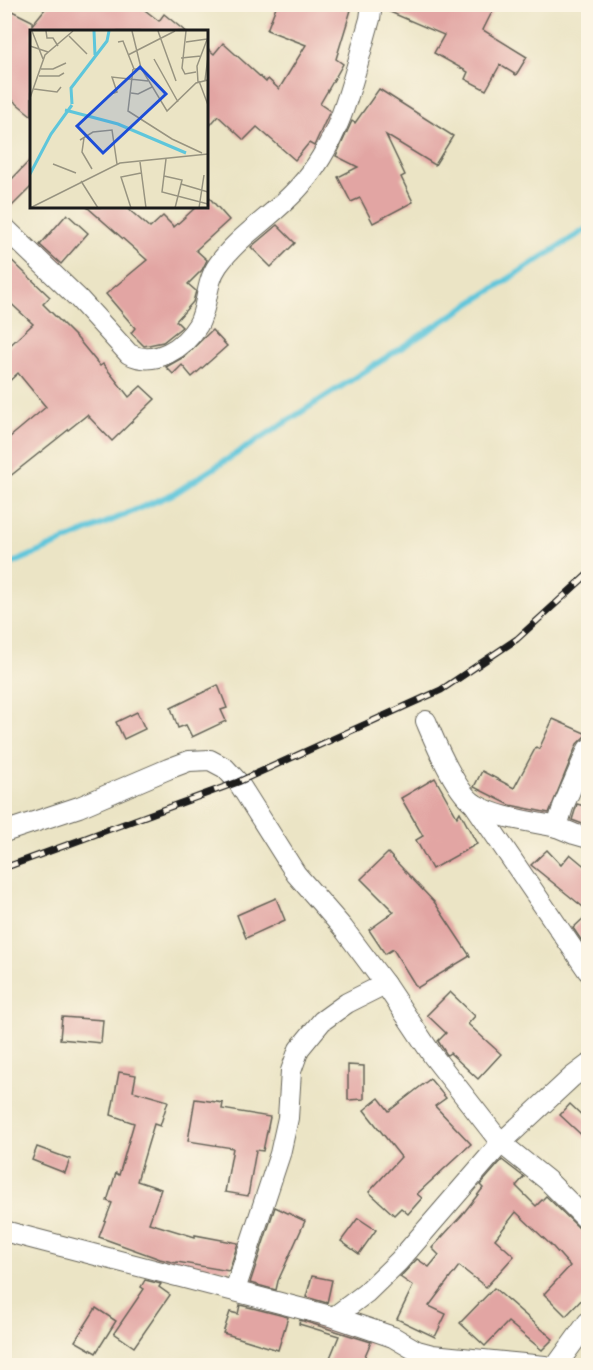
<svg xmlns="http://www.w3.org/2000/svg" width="593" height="1370" viewBox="0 0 593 1370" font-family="Delius,sans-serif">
<rect width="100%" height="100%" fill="#fcf5e5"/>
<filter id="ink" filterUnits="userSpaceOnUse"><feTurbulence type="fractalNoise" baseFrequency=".0167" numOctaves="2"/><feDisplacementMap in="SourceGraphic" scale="12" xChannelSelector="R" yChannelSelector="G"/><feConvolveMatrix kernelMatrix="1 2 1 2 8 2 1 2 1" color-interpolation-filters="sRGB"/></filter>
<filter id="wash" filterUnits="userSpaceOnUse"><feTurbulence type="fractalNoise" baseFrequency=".008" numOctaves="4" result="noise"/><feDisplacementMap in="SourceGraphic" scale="24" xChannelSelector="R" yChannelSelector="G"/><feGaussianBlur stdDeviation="1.35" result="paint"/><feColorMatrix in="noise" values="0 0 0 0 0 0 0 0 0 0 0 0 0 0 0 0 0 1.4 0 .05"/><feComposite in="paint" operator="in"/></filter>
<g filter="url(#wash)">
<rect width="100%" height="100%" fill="#ebe4c5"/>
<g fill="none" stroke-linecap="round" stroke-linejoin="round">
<polyline stroke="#5ec6db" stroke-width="6" points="4,567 175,493 588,228"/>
</g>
<g id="blocks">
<g fill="#e2a5a3">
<polygon points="49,4 137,4 159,21 164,14 186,32 32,32 32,116 4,93 4,7 32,21 32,25"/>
<polygon points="277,4 332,4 351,10 336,59 343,64 320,104 330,111 314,146 309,143 295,160 257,127 244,140 218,116 207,129 207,48 214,54 223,43 266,82 268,79 279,89 306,45 267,30"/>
<polygon points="384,4 496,4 483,30 527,57 516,75 500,65 486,90 465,79 468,72 434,53 444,35 383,9"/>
<polygon points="379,89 453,136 435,165 386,135 405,175 401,177 413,202 373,223 360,198 351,202 338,177 358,167 336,156 352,121 355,123"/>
<polygon points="32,158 32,186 4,214 4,171 12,179"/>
<polygon points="207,195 229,220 196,250 207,260 202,270 188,284 196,291 193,302 176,321 182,327 163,342 144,346 131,333 135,328 106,294 147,260 87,207 126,207 150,228 163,216 174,227 196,207 207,207"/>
<polygon points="67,214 88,233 61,264 40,245"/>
<polygon points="277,225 295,243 271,267 251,247"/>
<polygon points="4,253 50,297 43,304 78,339 100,366 103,364 129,397 141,386 155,399 112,441 87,415 4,481 4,442 46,407 18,373 4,386 4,351 33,324 4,297"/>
<polygon points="212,330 227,346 192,377 182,365 173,374 166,367 184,357"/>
<polygon points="218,685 227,708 221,710 226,721 192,737 186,725 178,728 171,708"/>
<polygon points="137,712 145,729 124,739 116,722"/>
<polygon points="553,719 587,734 577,744 549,813 510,805 474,787 482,771 514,788 536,747 539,749"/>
<polygon points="435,778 457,817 460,812 477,844 432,869 416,840 423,836 401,798"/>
<polygon points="577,804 588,807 588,826 572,820"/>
<polygon points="547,850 561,865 570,854 588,869 588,911 531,865"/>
<polygon points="388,853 435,903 470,956 417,988 393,949 385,954 369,930 394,912 361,879"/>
<polygon points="276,898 285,920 246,938 237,915"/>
<polygon points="588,914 588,950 573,928"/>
<polygon points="450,992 475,1016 468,1024 501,1054 478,1079 450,1053 447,1055 438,1041 446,1033 427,1015"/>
<polygon points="62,1017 103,1020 101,1043 60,1039"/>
<polygon points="348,1065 364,1066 364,1099 348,1100"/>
<polygon points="119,1072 136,1075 133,1091 168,1101 160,1126 154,1124 137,1181 161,1189 149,1223 195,1237 195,1235 238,1243 229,1271 177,1262 176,1263 160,1259 99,1237 112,1203 107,1201 116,1173 119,1175 134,1123 111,1115"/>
<polygon points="430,1079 446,1098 435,1106 471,1144 417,1194 422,1198 408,1214 401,1208 394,1215 369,1192 401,1157 364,1110 379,1098 389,1111"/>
<polygon points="195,1099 223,1103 222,1109 270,1117 263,1151 256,1150 248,1196 225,1192 233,1148 188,1141"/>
<polygon points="570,1104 588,1121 588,1141 560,1115"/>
<polygon points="37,1147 70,1159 65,1173 32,1160"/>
<polygon points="502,1160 524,1177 516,1186 536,1206 546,1196 580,1229 588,1236 588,1293 566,1316 544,1294 570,1266 553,1247 516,1212 495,1239 514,1256 486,1287 459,1266 429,1306 446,1314 435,1337 397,1319 413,1286 400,1277 417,1259 429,1267 439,1255 432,1248 462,1215 483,1188 480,1185"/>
<polygon points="275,1207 305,1221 278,1281 276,1290 250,1283"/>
<polygon points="358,1218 376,1230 359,1254 341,1241"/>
<polygon points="312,1276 332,1280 327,1303 306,1297"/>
<polygon points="145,1280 161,1284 159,1287 170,1295 134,1347 114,1333 144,1289 141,1287"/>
<polygon points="494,1288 553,1339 542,1350 508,1322 485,1346 460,1323"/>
<polygon points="240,1305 288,1317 278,1350 223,1333 230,1312 238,1314"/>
<polygon points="96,1308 116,1321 96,1353 75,1341"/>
<polygon points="300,1320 371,1342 361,1365 327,1365 339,1336 299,1324"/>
</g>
</g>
</g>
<g filter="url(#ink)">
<use href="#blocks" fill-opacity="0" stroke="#646257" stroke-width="1.5"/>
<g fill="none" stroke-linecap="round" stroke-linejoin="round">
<g stroke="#646257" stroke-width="22">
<g id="street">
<path d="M 4,227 L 79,299 L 129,354 C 155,367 184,348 198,325 C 208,308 205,283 218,265 C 240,234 275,215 300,186 C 342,140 353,77 370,19 L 372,4"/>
<path d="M 426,721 C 435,742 456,794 476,805 C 500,819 530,821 557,827"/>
<polyline points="588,749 563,807 557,827 574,834 588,838"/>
<polyline points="474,804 588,971"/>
<polyline points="4,832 79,807 168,769 189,761 210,760 225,768 238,782 296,874 343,928 385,984 433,1056 501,1143 547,1180 588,1221"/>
<polyline points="4,1231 334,1317 393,1337 417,1351 432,1355 545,1366"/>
<polyline points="235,1290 280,1154 288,1118 291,1071 299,1049 322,1021 347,1003 385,984"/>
<polyline points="334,1317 366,1293 399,1261 501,1143 572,1077 588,1065"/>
<polyline points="556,1366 588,1322"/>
</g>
</g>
<use href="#street" stroke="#fff" stroke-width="20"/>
<g stroke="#1c1c1c" stroke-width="7">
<polyline id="rail" points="4,868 238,782 441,690 517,639 588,574"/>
</g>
<use href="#rail" stroke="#fcf5e5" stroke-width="4.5" stroke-dasharray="14" stroke-linecap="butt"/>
</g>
</g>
<g transform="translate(30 30)">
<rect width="178" height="178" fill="#ebe4c5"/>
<path fill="none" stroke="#5ec6db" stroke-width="3" d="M 64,1 L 65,25M 42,74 L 41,58 L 77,11 L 79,1M 35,80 L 88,94 L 156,123M 0,144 L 21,104 L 42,75"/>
<path fill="none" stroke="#989481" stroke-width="1.5" d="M 2,1 L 13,29M 16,1 L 17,8 L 23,8 L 28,16M 102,1 L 111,38 L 137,81 L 166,53 L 178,50M 128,1 L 146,51M 156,1 L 152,38 L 155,44 L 166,42M 39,6 L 57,24M 88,12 L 93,11 L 104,39 L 112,39M 156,12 L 177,9M 0,16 L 18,22M 98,25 L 145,1M 151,28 L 171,26M 124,29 L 148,72M 11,39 L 23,39 L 36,33M 103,39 L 98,81 L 142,109 L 172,123M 9,46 L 29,46 L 34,43M 175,50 L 178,27M 169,51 L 178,75M 168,52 L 167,36 L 178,7M 4,59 L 27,62 L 31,57M 101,63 L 108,64 L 122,57M 81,64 L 87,62 L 82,47 L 118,51M 0,68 L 15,25 L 43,1M 54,108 L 52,122 L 62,139M 50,110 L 63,102 L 82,100 L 87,134M 136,129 L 132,162 L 178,174M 110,132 L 116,178M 23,134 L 46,143M 134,146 L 152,150 L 145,178M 51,151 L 68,178M 151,154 L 178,162M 0,178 L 90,133 L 178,124M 101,178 L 91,147 L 111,143M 169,178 L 174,145"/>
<path fill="#1d4ed8" fill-opacity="0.15" stroke="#1d4ed8" stroke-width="3" d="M 110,37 L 136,64 L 73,123 L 47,96 Z"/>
<rect width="178" height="178" fill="none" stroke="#1c1c1c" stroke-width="3"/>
</g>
<rect width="593" height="1370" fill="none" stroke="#fcf5e5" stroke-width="24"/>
</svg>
